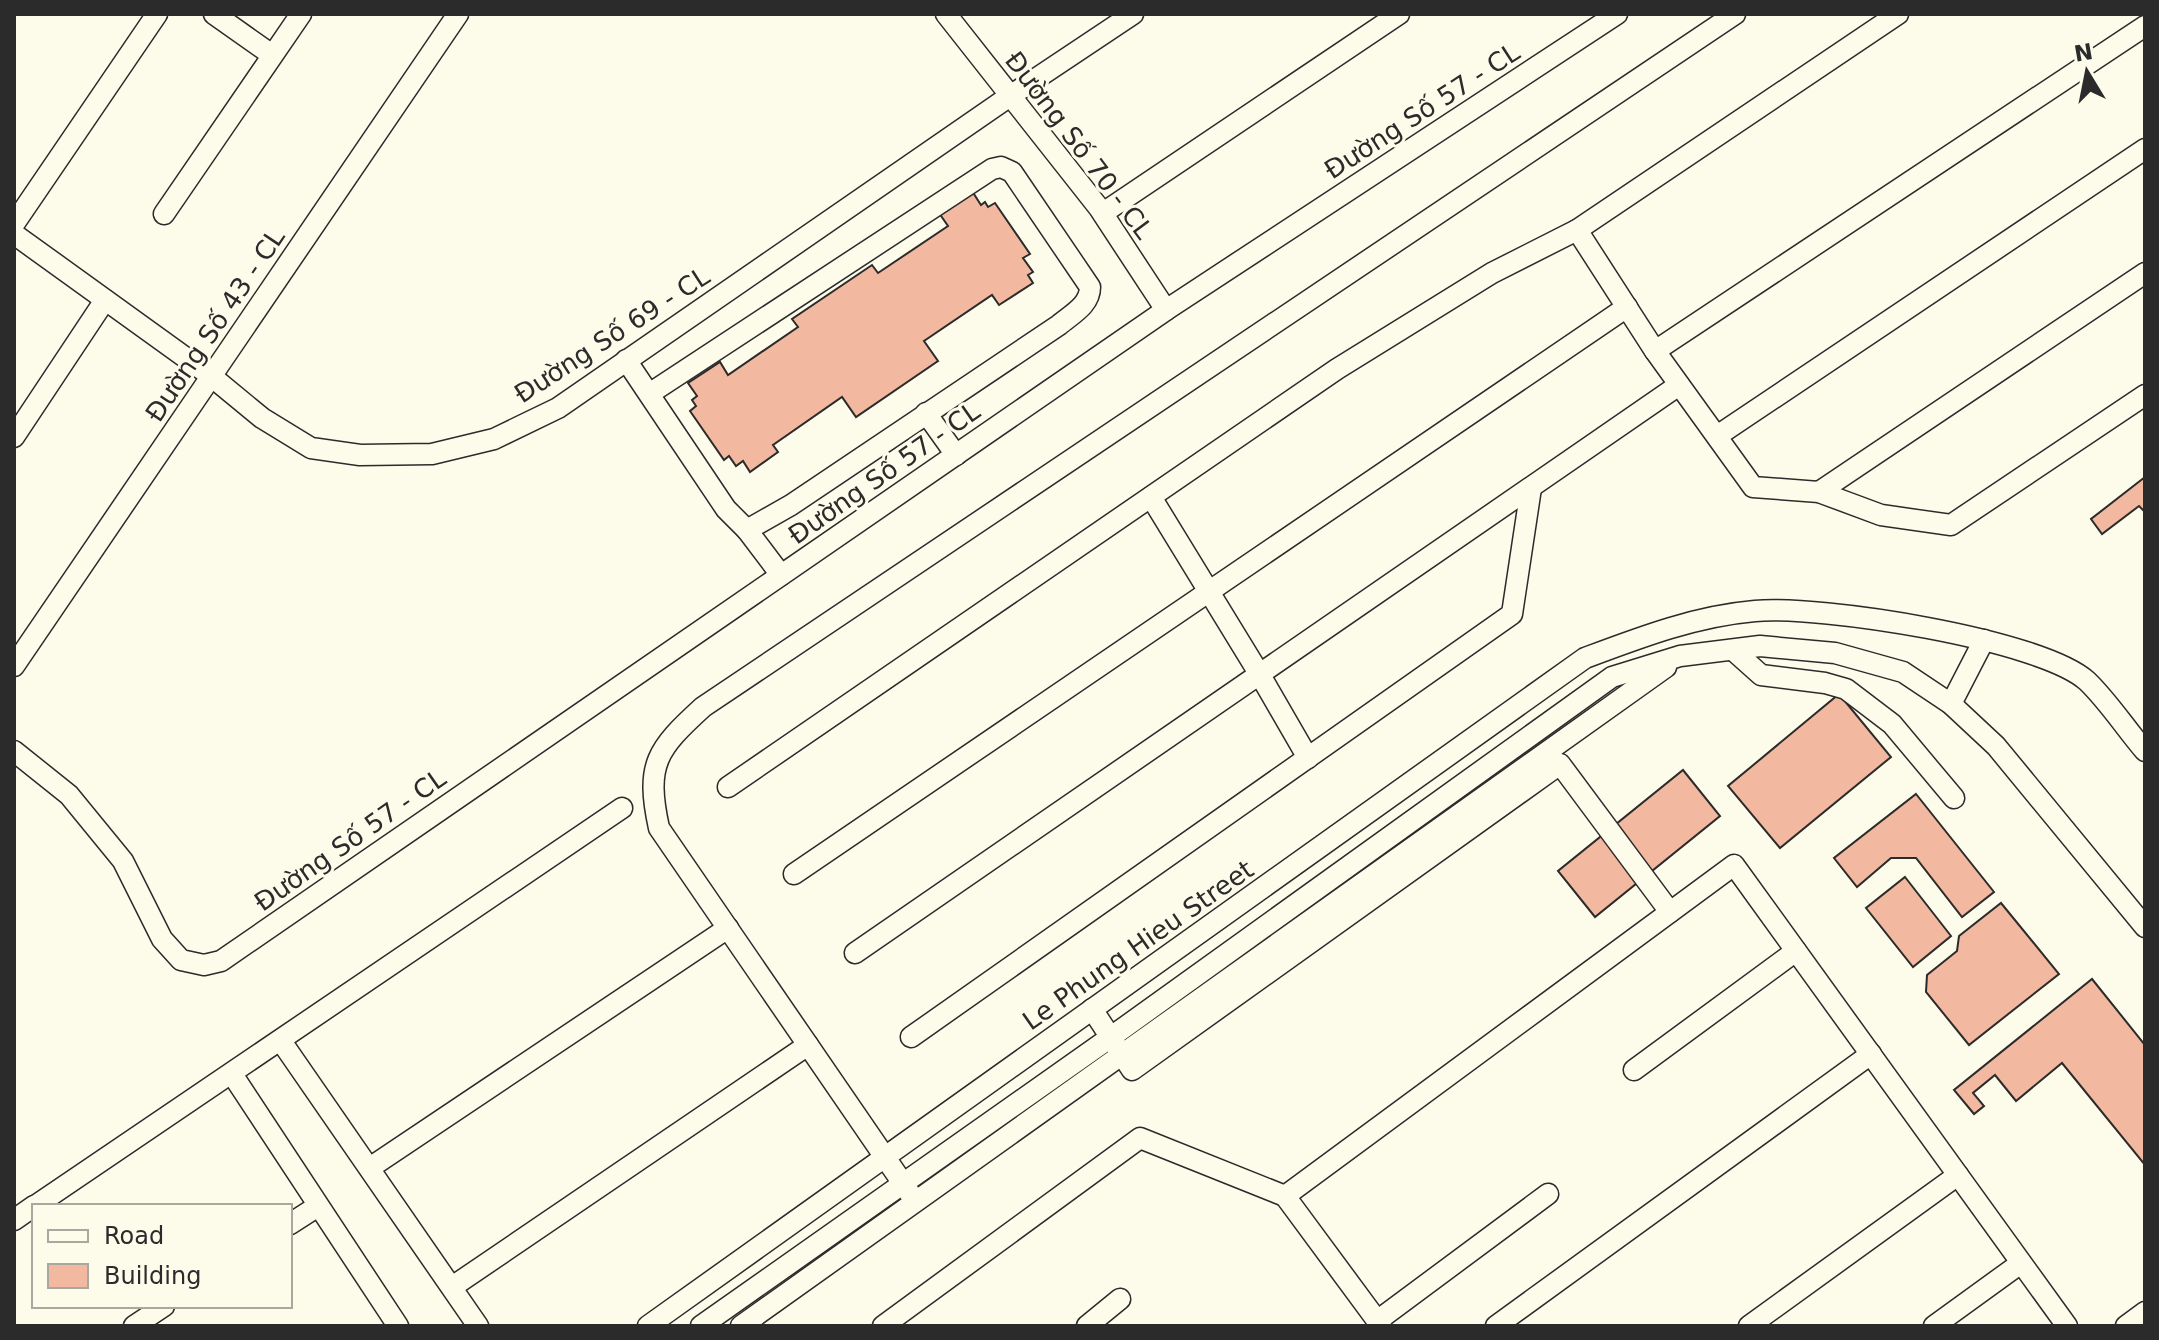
<svg xmlns="http://www.w3.org/2000/svg" width="2159" height="1340" viewBox="0 0 2159 1340" font-family="'DejaVu Sans',sans-serif">
<rect width="100%" height="100%" fill="#fdfbea"/>
<g fill="#f2b8a0" stroke="#2b2b2b" stroke-width="2">
<polygon points="972,191 981,205 985,202 988,207 995,203 1030,254 1023,258 1033,272 1028,275 1033,283 999,305 992,295 924,341 938,361 856,417 842,397 773,445 778,452 750,472 743,461 736,466 729,456 724,460 690,411 696,406 692,400 697,396 688,383 720,362 728,375 798,327 792,319 872,265 878,273 948,226 939,213"/>
<polygon points="2145,477 2145,512 2139,506 2102,534 2091,519"/>
<polygon points="1839,694 1891,757 1780,848 1728,786"/>
<polygon points="1683,770 1720,816 1595,917 1558,871"/>
<polygon points="1916,794 1994,892 1962,917 1916,858 1891,858 1857,887 1834,858"/>
<polygon points="1905,877 1951,936 1913,967 1866,908"/>
<polygon points="2001,903 2059,974 1969,1045 1926,992 1927,975 1957,951 1959,936"/>
<polygon points="2092,979 2145,1045 2145,1165 2062,1063 2016,1101 1995,1075 1973,1093 1984,1106 1974,1114 1954,1090"/>
</g>
<g fill="none" stroke-linecap="round" stroke-linejoin="round">
<g stroke="#2b2b2b" stroke-width="23">
<g id="minor">
<polyline points="214,14 272,55"/>
<polyline points="946,14 1099,208 1166,310"/>
<polyline points="1103,213 1399,14"/>
<polyline points="164,214 301,14"/>
<polyline points="14,224 157,14"/>
<polyline points="1577,230 1655,351 1753,487 1819,492 1881,515 1951,525 2145,395"/>
<polyline points="14,234 211,376 262,418 311,448 360,455 432,454 494,439 558,408 1010,96 1133,14"/>
<polyline points="1655,351 2145,26"/>
<path d="M 626,360 L 726,509 L 747,530 L 791,505 L 1059,325 C 1072,314 1090,305 1090,287 L 1012,172 L 1001,167 L 992,169 L 649,394"/>
<polyline points="926,413 956,455"/>
<polyline points="1717,436 2145,149"/>
<polyline points="14,437 105,300"/>
<polyline points="1819,492 2145,273"/>
<polyline points="1151,497 1260,675 1308,758"/>
<polyline points="747,530 781,575"/>
<polyline points="1733,650 1761,675 1825,683 1846,689 1892,724 1954,798"/>
<polyline points="14,666 458,14"/>
<polyline points="1951,704 1984,640"/>
<polyline points="14,751 69,795 123,861 162,939 181,960 204,965 221,961 1166,310 1617,14"/>
<polyline points="728,787 1337,369 1492,273 1577,230 1898,14"/>
<polyline points="794,874 1627,307"/>
<polyline points="855,953 1679,385"/>
<polyline points="1092,1009 1132,1070 1560,764 1670,912"/>
<polyline points="911,1037 1512,614 1531,488"/>
<polyline points="281,1041 478,1326"/>
<polyline points="1634,1070 1796,951"/>
<polyline points="232,1074 398,1326"/>
<polyline points="371,1167 728,928"/>
<path d="M 915,1201 L 659,828 C 645,764 657,749 703,707 L 1735,14"/>
<polyline points="35,1206 622,808"/>
<polyline points="14,1220 34,1206"/>
<polyline points="290,1224 318,1206"/>
<polyline points="452,1287 808,1045"/>
<polyline points="1377,1321 1548,1194"/>
<polyline points="134,1326 164,1306"/>
<path d="M 648,1326 L 1585,658 C 1641,637 1696,616 1755,611 C 1820,605 2040,639 2087,681 C 2108,701 2126,729 2145,751"/>
<polyline points="701,1326 1111,1037 1612,677 1680,656 1760,646 1835,653 1903,672 1951,704 1996,746 2145,927"/>
<polyline points="741,1326 1666,667"/>
<polyline points="883,1326 1140,1138 1285,1196"/>
<polyline points="1087,1326 1120,1299"/>
<polyline points="1381,1326 1285,1196 1734,865 2067,1326"/>
<polyline points="1496,1326 1871,1054"/>
<polyline points="1749,1326 1958,1175"/>
<polyline points="1934,1326 2021,1263"/>
<polyline points="2126,1326 2145,1312"/>
</g>
</g>
<use href="#minor" stroke="#fdfbea" stroke-width="20"/>
</g>
<g text-anchor="middle" dominant-baseline="central" stroke-width="6" stroke-linejoin="round" paint-order="stroke">
<g font-size="26" fill="#2b2b2b" stroke="#fdfbea">
<text transform="translate(1422 111) rotate(-33)">Đường Số 57 - CL</text>
<text transform="translate(1079 145) rotate(53)">Đường Số 70 - CL</text>
<text transform="translate(215 325) rotate(-56)">Đường Số 43 - CL</text>
<text transform="translate(612 335) rotate(-33)">Đường Số 69 - CL</text>
<text transform="translate(884 473) rotate(-35)">Đường Số 57 - CL</text>
<text transform="translate(350 840) rotate(-35)">Đường Số 57 - CL</text>
<text transform="translate(1138 945) rotate(-35)">Le Phung Hieu Street</text>
</g>
</g>
<rect width="2159" height="1340" fill="none" stroke="#2b2b2b" stroke-width="32"/>
<rect x="32" y="1204" width="260" height="104" fill="#fdfbea" stroke="#a9a89e" stroke-width="2"/>
<rect x="48" y="1230" width="40" height="12" fill="#fdfbea" stroke="#a9a89e" stroke-width="2"/>
<text x="104" y="1244" font-size="24" fill="#2b2b2b">Road</text>
<rect x="48" y="1264" width="40" height="24" fill="#f2b8a0" stroke="#a9a89e" stroke-width="2"/>
<text x="104" y="1284" font-size="24" fill="#2b2b2b">Building</text>
<g transform="translate(2087 72) rotate(350)" stroke="#fdfbea" stroke-width="6" paint-order="stroke">
<path d="M0-6L14 30L0 20L-14 30Z" fill="#2b2b2b"/>
<text y="-12" font-size="22" font-weight="bold" text-anchor="middle" fill="#2b2b2b">N</text>
</g>
</svg>
